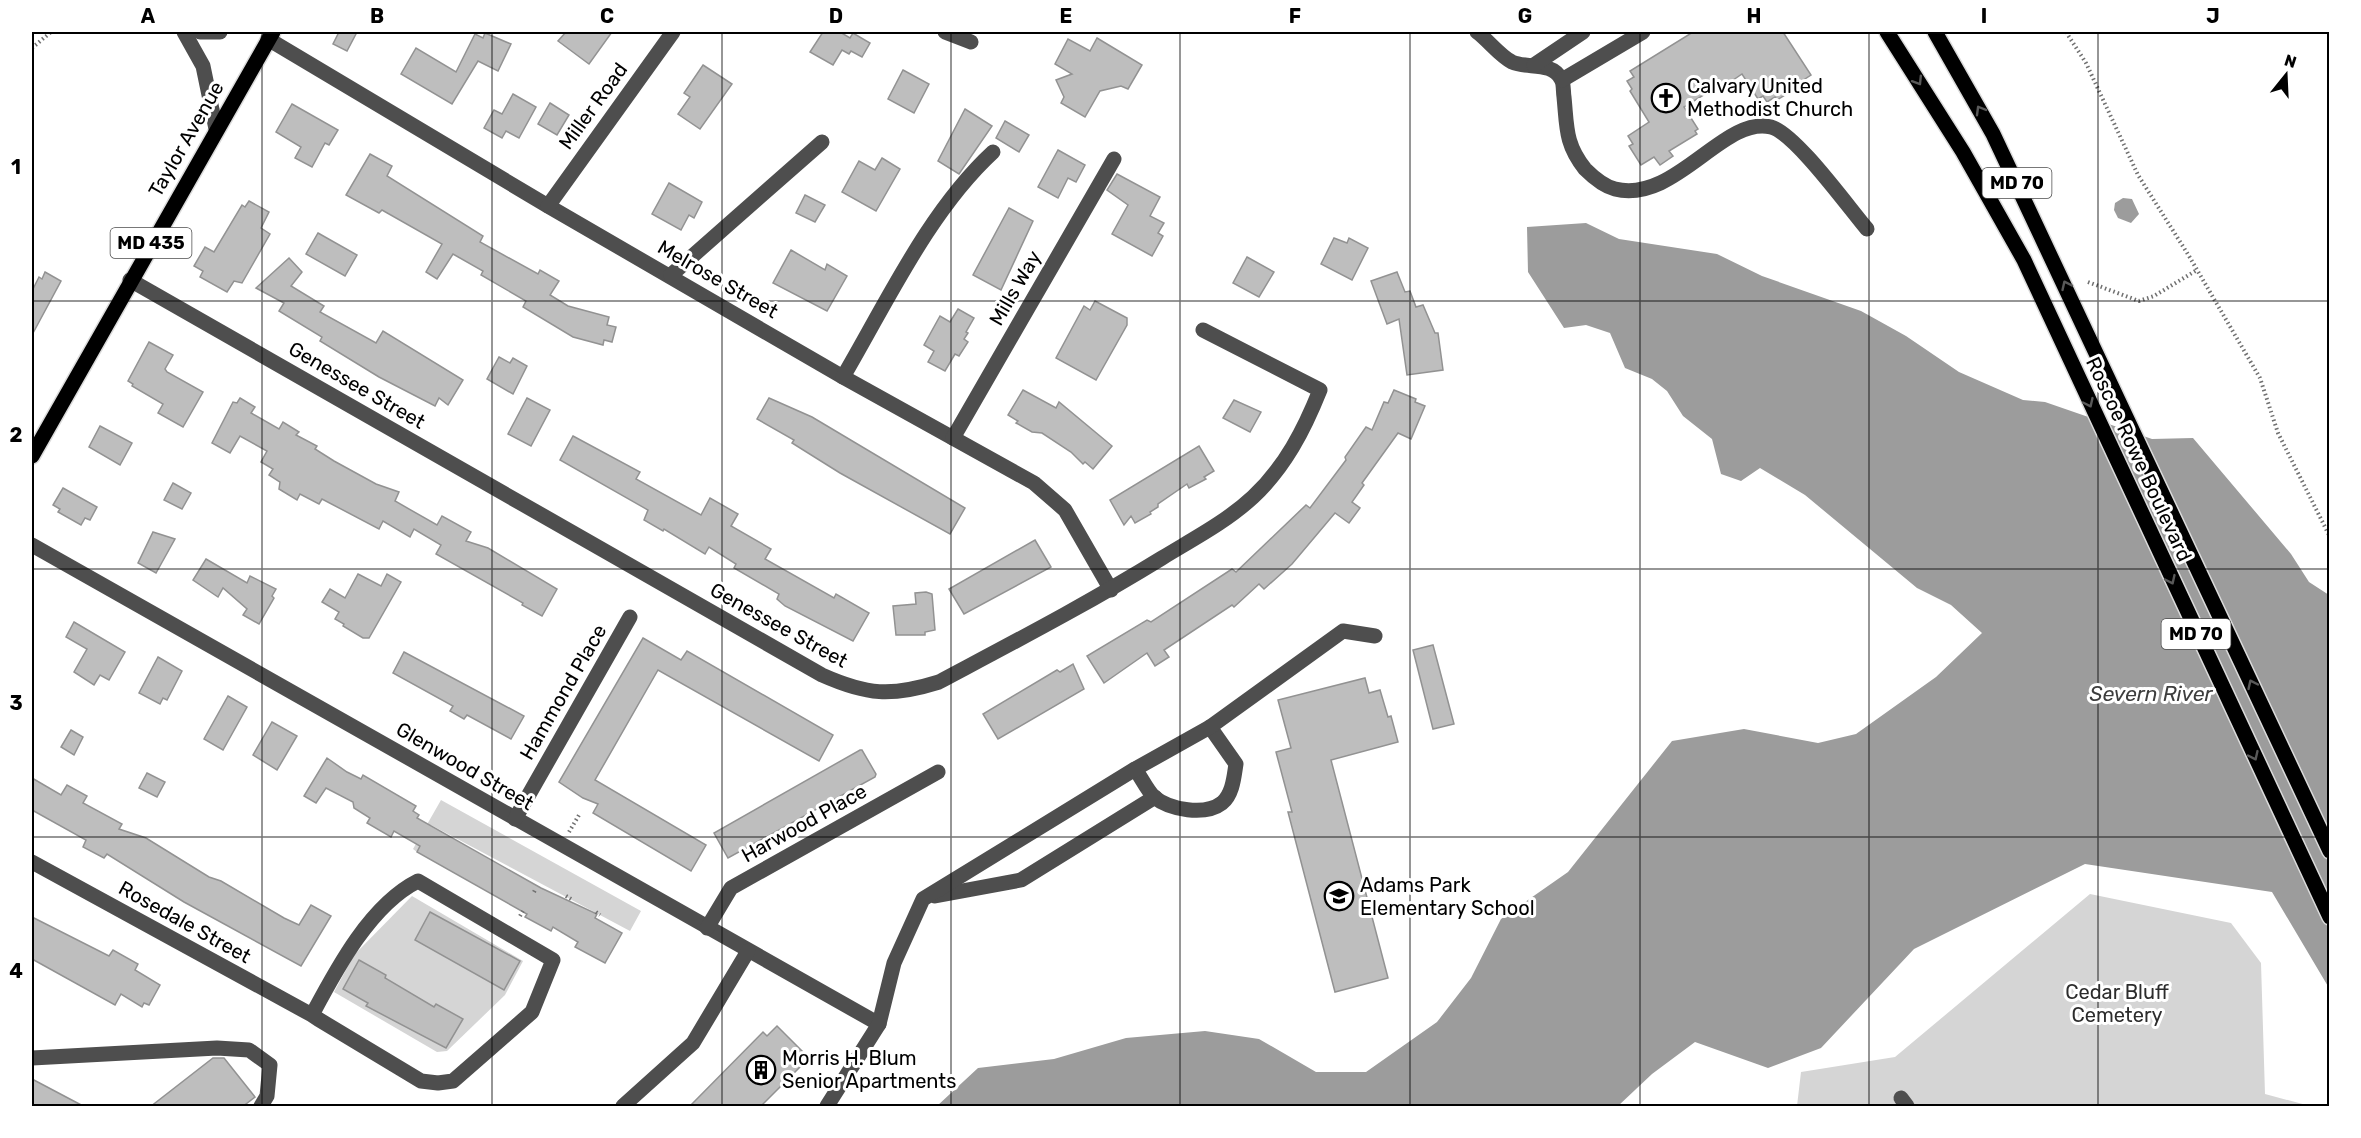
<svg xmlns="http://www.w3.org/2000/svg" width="2361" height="1138" viewBox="0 0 2361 1138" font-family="Rubik,sans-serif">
<rect width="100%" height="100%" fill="#fff"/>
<g fill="#d5d5d5">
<polygon points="441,800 641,911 630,931 431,825 417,852 413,849"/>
<polygon points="2090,894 2231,923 2261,963 2265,1094 2310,1106 1797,1106 1801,1072 1895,1057"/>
<polygon points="412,896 523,961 505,995 447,1051 437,1052 334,992 354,955"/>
</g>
<g fill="#9c9c9c">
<polygon points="2123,198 2132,199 2139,214 2131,223 2118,218 2114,210 2115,203"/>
<polygon points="1586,223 1619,239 1717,254 1762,276 1861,311 1906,336 1959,372 2023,400 2045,402 2152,439 2193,438 2291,554 2309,582 2329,595 2329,988 2272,892 2085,864 1914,949 1821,1048 1768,1068 1695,1042 1652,1074 1618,1106 937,1106 978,1068 1054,1059 1126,1038 1205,1031 1259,1039 1316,1072 1366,1072 1437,1022 1471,978 1501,919 1568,872 1672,741 1744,729 1818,743 1856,734 1936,677 1982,633 1951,605 1917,588 1805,495 1760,468 1741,481 1721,474 1712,439 1683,416 1667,391 1652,379 1625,368 1610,333 1586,325 1564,328 1528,272 1527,227"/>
</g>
<g fill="#bebebe" stroke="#929292" stroke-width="1.5">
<polygon points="339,32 357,32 347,51 333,44"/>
<polygon points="566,32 612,32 589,64 558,41"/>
<polygon points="823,32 840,32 850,38 853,33 870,43 862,57 851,51 849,54 842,50 833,65 810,52"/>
<polygon points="1693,32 1783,32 1811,75 1805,79 1806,82 1777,100 1775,97 1767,102 1763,96 1758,99 1742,74 1720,89 1718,86 1684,107 1698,129 1695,131 1697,134 1669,151 1673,156 1660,165 1654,157 1641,165 1629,146 1633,144 1628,136 1649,122 1630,91 1632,89 1627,81 1634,77 1630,71"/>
<polygon points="485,33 511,44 498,71 478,61 452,104 401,74 416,48 456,72 475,34 483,38"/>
<polygon points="1097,38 1142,65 1128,89 1121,86 1100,91 1085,117 1061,103 1064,97 1056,80 1072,74 1055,64 1068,39 1090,51"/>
<polygon points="703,65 732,84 700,129 678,114 690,97 684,93"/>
<polygon points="903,70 929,84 914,113 888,99"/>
<polygon points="513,94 536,107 519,138 506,131 502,138 484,128 494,110 502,114"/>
<polygon points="550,103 569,115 557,135 538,124"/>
<polygon points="292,104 338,130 329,145 325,143 312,167 295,158 301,147 276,132"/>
<polygon points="965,109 992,126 959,174 938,161"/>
<polygon points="1005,121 1029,135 1019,152 996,138"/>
<polygon points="1058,150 1085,165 1076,182 1068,178 1058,198 1038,187"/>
<polygon points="370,154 392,166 387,176 483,236 480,242 538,274 540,270 559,281 550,295 568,306 609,317 607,325 616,327 612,342 604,340 603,345 573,337 523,307 526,301 481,275 483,271 453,254 437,279 426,272 442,244 382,210 379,213 346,195"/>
<polygon points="882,158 900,169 876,211 842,192 859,161 875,170"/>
<polygon points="1117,174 1160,197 1150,216 1164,223 1158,233 1163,236 1152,256 1112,234 1128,205 1107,190"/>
<polygon points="669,183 702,202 694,218 689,215 681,230 652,214"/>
<polygon points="805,195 825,205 815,222 796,213"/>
<polygon points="249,201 269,212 261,228 270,234 242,283 234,281 227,292 200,277 203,271 194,266 205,247 214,252 242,205 245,207"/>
<polygon points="1009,208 1033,221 1001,290 973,275"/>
<polygon points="318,233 357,255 345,276 306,254"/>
<polygon points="1334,238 1347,243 1349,238 1368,248 1352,280 1321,264"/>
<polygon points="791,250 825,270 827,264 847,276 827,311 773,283"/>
<polygon points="1247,257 1274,272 1259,297 1233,283"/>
<polygon points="289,258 302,272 291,286 324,306 320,312 376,343 383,331 463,380 448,405 439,398 435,406 379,377 320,341 322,337 279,311 284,303 256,288"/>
<polygon points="45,272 61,281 32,335 32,291 39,277 42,279"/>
<polygon points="1397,272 1405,292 1410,291 1416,307 1423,305 1435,333 1438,333 1443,370 1407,375 1399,319 1387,324 1371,281"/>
<polygon points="1095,301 1127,318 1127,325 1096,380 1056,358 1084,306 1090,310"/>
<polygon points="958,309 974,318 966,332 968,333 964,339 968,342 959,356 955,354 945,371 928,362 934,351 924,345 940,316 950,322"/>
<polygon points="149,342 173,355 165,369 167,372 203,392 183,427 158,413 163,404 132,386 133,384 128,381"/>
<polygon points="499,357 510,363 513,358 527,366 513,394 487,379"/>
<polygon points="1023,390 1056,408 1059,402 1112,446 1093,469 1085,462 1083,464 1071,452 1042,433 1032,432 1016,423 1018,421 1008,415"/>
<polygon points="1394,390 1416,399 1415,402 1425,406 1411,439 1398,433 1362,483 1364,485 1352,502 1360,508 1349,523 1335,513 1292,564 1264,589 1259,584 1234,607 1232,605 1164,650 1169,657 1155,666 1147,653 1104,683 1087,656 1147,620 1151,622 1232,569 1236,572 1306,505 1310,508 1346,460 1345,457 1366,427 1372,430 1384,402 1388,403"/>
<polygon points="240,398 255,407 251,413 279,429 283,422 299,432 296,435 317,446 315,449 334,461 376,484 399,492 395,501 437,525 442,516 471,532 466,541 488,548 557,589 542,616 522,605 523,603 436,554 441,545 414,529 410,537 383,521 379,529 322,499 319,504 300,494 297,500 279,489 280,482 269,475 273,469 261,462 267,451 240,436 230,453 212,443 233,402 237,403"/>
<polygon points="527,398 550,410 531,446 508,434"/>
<polygon points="769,398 812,417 965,508 950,534 840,473 792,443 794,440 757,419"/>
<polygon points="1234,400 1261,412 1250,432 1223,418"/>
<polygon points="100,426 132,443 120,465 89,447"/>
<polygon points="573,436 640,472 636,479 701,515 710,498 738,514 731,526 771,549 765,559 834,598 836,594 869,613 853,641 785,606 777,599 779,594 734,568 736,564 709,547 705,554 664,529 663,531 644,520 648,510 560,460"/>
<polygon points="1199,446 1214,471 1204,477 1206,479 1189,488 1187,484 1158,504 1158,507 1150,512 1151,514 1135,523 1131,516 1124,525 1110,500"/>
<polygon points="173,483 191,493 182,509 164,500"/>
<polygon points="63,488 97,507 90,520 85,518 81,525 58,512 60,509 53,505"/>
<polygon points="153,532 175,539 156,573 138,563"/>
<polygon points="1035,540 1051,567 964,614 949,589"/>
<polygon points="206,559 247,583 250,576 276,589 272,596 274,598 259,624 243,615 247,609 223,588 218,597 193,580"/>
<polygon points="358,574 381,586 387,574 401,582 369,638 363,638 343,626 344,624 335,619 339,612 322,602 330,589 345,598"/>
<polygon points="926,592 932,594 935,630 925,632 925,635 896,635 893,606 916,604 915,593"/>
<polygon points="74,622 125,652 109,680 100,675 94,685 74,672 87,649 66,637"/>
<polygon points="643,638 681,660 687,651 833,735 819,761 658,670 595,780 706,845 691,871 593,813 598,804 583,798 559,782"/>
<polygon points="1433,645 1454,724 1433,729 1413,650"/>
<polygon points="404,652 524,716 511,739 467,715 464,719 450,711 453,706 393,673"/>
<polygon points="158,657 182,671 167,700 163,698 160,704 139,693"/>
<polygon points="1073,664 1084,689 998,739 983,714 1057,670 1060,672"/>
<polygon points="1365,678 1369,693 1380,690 1388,717 1391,716 1398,742 1331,760 1388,978 1335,992 1288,812 1292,812 1276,752 1291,748 1278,700"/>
<polygon points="228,696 247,707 223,750 204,739"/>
<polygon points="272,722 297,736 277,770 253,755"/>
<polygon points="71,730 83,737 74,755 61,747"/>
<polygon points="860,750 862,750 876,774 875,777 728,858 714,833"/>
<polygon points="327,758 347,772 361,779 363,775 416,806 413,811 419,815 417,818 541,888 597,914 595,918 622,933 605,963 575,947 578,942 553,927 551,931 525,917 527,914 417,852 420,846 394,831 391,837 367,823 370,818 354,808 353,802 326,788 316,803 304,796"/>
<polygon points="147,773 165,782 157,797 139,788"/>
<polygon points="32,778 61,795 67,785 87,796 83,803 122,824 119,829 146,838 209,877 221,881 284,918 299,925 311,905 331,916 301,966 184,902 107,854 104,858 83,847 86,840 32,810"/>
<polygon points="430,912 520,961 504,990 415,940"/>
<polygon points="32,917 109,956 113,950 138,964 135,970 160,985 149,1005 144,1003 142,1007 121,994 115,1005 32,959"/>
<polygon points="359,960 386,975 385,978 434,1007 436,1004 463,1019 446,1048 366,1006 368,1003 343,989"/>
<polygon points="777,1026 809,1058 760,1107 689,1107 763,1032 767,1036"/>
<polygon points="213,1058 224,1058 255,1097 242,1107 150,1107"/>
<polygon points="32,1079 85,1107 32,1107"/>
</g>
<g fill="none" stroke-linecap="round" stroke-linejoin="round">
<g stroke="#dbdbdb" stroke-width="18">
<g id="major">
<polyline points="1887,32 1963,152 2024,260 2330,917"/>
<polyline points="1935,32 1993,134 2330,851"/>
<polyline points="32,456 273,32"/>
</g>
</g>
<g stroke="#707070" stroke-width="4" stroke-dasharray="1.5 3" stroke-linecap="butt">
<polyline points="2066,32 2086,63 2138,175 2189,256 2260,378 2278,433 2330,537"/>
<polyline points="32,48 51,32"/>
<polyline points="2088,282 2139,301 2154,296 2197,270"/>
<polyline points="569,832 579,815"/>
<polyline points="534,892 536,888"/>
<polyline points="566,896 571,899"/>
<polyline points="596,912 600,915"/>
<polyline points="520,916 523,911"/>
</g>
<g stroke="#4e4e4e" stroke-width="15">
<polyline points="184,32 203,66 216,129"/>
<polyline points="200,32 220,32"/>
<polyline points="945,32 971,42"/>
<path d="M 1477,32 C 1488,40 1500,56 1512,62 C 1527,69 1552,61 1561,79 C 1564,83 1563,91 1564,97 C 1567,127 1565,144 1585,169 C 1593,177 1603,186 1615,189 C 1675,204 1724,115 1771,127 C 1795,133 1849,208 1867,229"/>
<polyline points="268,39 548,206 843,377 1034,483 1065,510 1111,590"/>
<polyline points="1534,65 1583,32"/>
<polyline points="1562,80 1643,32"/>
<polyline points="548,206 673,32"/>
<polyline points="671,275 822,142"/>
<path d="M 130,280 L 822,675 C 867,695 891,697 939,682 C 1014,642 1089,603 1162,558 C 1193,539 1226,522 1253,497 C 1285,467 1304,430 1320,390 L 1203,330"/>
<path d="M 843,377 C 887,302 929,211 993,152"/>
<polyline points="953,438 1114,159"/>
<polyline points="32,545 879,1024"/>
<path d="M 1135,769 C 1141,777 1147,790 1154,797 C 1170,810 1205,816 1222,803 C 1233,794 1234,776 1236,764 L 1210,727"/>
<polyline points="515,819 630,617"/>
<path d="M 32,862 L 312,1015 L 318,1019 L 421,1081 L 438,1083 L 453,1081 L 532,1012 L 553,960 L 418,881 C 370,905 336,970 312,1015"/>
<polyline points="935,896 1021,880 1155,797"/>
<polyline points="707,928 731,888 938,772"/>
<polyline points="32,1058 217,1048 249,1050 270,1065 267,1096 261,1106"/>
<polyline points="1901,1098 1907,1106"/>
<polyline points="623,1106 693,1043 748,951"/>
<polyline points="827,1106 879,1024 894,963 923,899 1135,769 1210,727 1343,631 1375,636"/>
</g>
<use href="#major" stroke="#000" stroke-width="15"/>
</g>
<defs><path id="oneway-chevron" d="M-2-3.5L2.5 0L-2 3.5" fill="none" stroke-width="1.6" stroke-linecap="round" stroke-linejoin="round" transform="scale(1.5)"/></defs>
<g stroke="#595959">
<use href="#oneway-chevron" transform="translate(1918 81) rotate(58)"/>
<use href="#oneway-chevron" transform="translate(1980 110) rotate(-120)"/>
<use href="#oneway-chevron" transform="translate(2066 285) rotate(-115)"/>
<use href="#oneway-chevron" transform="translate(2089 403) rotate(65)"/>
<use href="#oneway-chevron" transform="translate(2171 580) rotate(65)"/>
<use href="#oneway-chevron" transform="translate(2252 684) rotate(-115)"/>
<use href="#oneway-chevron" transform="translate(2254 756) rotate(65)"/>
</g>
<path fill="none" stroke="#000" stroke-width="1.5" stroke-opacity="0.55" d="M 262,32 L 262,1106M 492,32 L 492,1106M 722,32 L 722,1106M 951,32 L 951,1106M 1180,32 L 1180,1106M 1410,32 L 1410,1106M 1640,32 L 1640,1106M 1869,32 L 1869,1106M 2098,32 L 2098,1106M 32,301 L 2330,301M 32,569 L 2330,569M 32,837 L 2330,837"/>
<defs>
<g id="church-ring" transform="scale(1.5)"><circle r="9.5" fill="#fff" stroke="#000" stroke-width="1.5"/><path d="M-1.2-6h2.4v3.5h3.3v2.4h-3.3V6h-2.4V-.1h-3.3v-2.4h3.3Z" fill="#000"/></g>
<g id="school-ring" transform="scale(1.5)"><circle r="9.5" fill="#fff" stroke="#000" stroke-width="1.5"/><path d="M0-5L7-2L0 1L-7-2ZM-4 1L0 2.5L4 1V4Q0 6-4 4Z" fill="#000"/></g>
<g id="building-ring" transform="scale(1.5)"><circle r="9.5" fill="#fff" stroke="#000" stroke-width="1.5"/><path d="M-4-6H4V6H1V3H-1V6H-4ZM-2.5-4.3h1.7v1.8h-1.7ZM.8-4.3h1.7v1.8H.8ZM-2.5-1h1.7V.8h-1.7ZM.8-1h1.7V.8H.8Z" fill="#000"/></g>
</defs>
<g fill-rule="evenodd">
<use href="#church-ring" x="1666" y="98"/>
<use href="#school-ring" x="1339" y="896"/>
<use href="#building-ring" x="761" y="1070"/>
</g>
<g text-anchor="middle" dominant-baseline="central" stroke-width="6" stroke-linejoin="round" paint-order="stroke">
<g fill="#fff" stroke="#4c4c4c" stroke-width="1.5">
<rect x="1982.5" y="168" width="69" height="30" rx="4.5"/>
<rect x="110.5" y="228" width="81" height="30" rx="4.5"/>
<rect x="2161.5" y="619" width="69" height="30" rx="4.5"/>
</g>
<g font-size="18" font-weight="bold" fill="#000">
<text x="2017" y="183">MD 70</text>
<text x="151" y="243">MD 435</text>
<text x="2196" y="634">MD 70</text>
</g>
<g font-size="20" fill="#000" stroke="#fff" text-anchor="start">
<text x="1687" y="86">Calvary United<tspan x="1687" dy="23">Methodist Church</tspan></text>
<text x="1360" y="885">Adams Park<tspan x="1360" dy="23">Elementary School</tspan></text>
<text x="782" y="1058">Morris H. Blum<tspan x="782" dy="23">Senior Apartments</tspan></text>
</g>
<g font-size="20" fill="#000" stroke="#fff">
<text transform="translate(593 106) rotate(-54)">Miller Road</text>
<text transform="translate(186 139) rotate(-60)">Taylor Avenue</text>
<text transform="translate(718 279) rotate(30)">Melrose Street</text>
<text transform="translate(1015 288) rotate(-60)">Mills Way</text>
<text transform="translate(357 385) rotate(30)">Genessee Street</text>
<text transform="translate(2139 459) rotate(65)">Roscoe Rowe Boulevard</text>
<text transform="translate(779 625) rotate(29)">Genessee Street</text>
<text transform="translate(563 692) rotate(-60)">Hammond Place</text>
<text transform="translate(465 766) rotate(30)">Glenwood Street</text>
<text transform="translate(804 823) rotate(-29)">Harwood Place</text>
<text transform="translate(185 922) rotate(29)">Rosedale Street</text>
</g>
<g font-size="20" fill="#2c2c2c" stroke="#fff">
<text x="2117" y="992">Cedar Bluff<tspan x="2117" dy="23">Cemetery</tspan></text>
</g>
<g font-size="21" font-style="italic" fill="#3d3d3d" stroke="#fff">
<text x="2151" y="693">Severn River</text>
</g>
</g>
<rect width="2361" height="1138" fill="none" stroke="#ffffff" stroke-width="66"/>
<g transform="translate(2286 75) rotate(18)" stroke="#ffffff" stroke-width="4.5" paint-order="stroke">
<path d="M0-4.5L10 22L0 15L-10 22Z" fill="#000000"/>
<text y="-9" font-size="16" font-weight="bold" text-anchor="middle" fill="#000000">N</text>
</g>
<rect x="33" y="33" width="2295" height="1072" fill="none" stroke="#000" stroke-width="2"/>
<g font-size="20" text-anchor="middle" font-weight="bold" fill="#000">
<text x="148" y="23">A</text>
<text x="377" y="23">B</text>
<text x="607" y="23">C</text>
<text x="836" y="23">D</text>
<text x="1066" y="23">E</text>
<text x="1295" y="23">F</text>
<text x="1525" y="23">G</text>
<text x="1754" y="23">H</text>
<text x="1984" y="23">I</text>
<text x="2213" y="23">J</text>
<text x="16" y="174">1</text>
<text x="16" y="442">2</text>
<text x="16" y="710">3</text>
<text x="16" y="978">4</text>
</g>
</svg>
